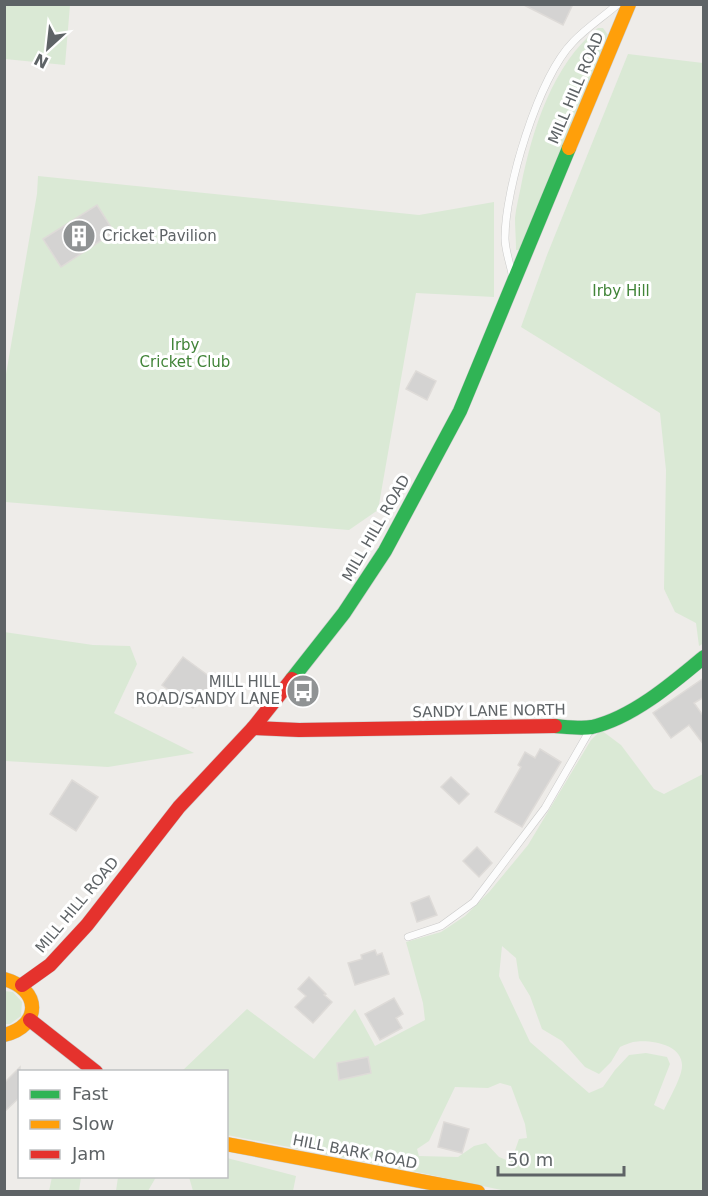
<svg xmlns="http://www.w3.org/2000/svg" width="708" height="1196" viewBox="0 0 708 1196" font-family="'DejaVu Sans',sans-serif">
<rect width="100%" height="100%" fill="#eeece9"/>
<g fill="#dae9d5" fill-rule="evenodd">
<polygon points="4,5 70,5 65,65 5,59"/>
<path d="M 598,28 L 603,28 L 608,35 L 520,250 L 516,250 C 516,239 515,228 515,218 C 516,207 519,197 521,186 C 532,131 552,65 598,28 Z"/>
<polygon points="628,54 703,63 704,643 699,646 696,623 675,612 664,589 666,470 660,413 521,327 547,255"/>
<polygon points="38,176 419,215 494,202 494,297 416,293 378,510 349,530 5,502 5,380 37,194"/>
<polygon points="4,632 93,645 130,646 137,664 114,713 194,753 108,767 5,761"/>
<path d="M 601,730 L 621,745 L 654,789 L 664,794 L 703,774 L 703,1191 L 506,1191 L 417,1172 L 227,1135 L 226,1072 L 181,1072 L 247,1009 L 314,1059 L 355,1009 L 375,1046 L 425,1020 L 423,1003 L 406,942 L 441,932 L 465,916 L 490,891 L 528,845 L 591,740 ZM 502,946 L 516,958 L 519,978 L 530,996 L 542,1029 L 562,1041 L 585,1067 L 599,1074 L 611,1062 L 620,1047 C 624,1045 629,1043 633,1042 C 649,1039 683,1044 682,1066 C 682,1077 669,1099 664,1110 L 654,1105 L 670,1064 L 667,1057 L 646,1053 L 629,1055 L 615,1070 L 603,1087 L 589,1093 L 530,1042 L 499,976 ZM 500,1083 L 511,1086 L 525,1124 L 527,1138 L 519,1139 L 511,1162 L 499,1157 L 486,1143 L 474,1146 L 458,1157 L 419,1156 L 417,1149 L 429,1141 L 455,1087 L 488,1088 Z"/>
<polygon points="4,991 13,992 22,1002 21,1016 10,1024 5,1024"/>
<polygon points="227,1158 296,1176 293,1191 193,1191 189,1177 226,1176"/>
<polygon points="52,1177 81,1177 79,1191 49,1191"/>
<polygon points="118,1177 118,1176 156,1177 148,1191 116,1191"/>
</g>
<g fill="#d4d3d2" stroke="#dedbd8" stroke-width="1.5">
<polygon points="522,4 573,4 563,25"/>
<polygon points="97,205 114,232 61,267 43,239"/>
<polygon points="416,371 436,381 427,400 406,389"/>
<polygon points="183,657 214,680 193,708 162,685"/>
<polygon points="704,678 704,697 694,703 704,717 704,745 689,725 671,738 653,713"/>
<polygon points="540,749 561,762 522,827 495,812 521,767 518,765 525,752 535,758"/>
<polygon points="451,777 469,794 459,804 441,787"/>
<polygon points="72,780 98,797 76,831 50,814"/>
<polygon points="477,847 492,863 479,877 463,861"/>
<polygon points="429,896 437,915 417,922 411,903"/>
<polygon points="375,950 377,955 382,953 389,974 355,985 348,963 362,959 361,955"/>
<polygon points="309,977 326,994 324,995 332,1002 313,1023 295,1007 306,996 298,989"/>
<polygon points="394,998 403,1014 396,1018 402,1028 380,1040 365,1014"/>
<polygon points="368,1057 371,1073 339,1080 337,1063"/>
<polygon points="20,1067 20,1097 4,1112 4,1083"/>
<polygon points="444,1122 469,1129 462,1153 438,1147"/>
</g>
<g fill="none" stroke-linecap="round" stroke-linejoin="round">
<g stroke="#cacac9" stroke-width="8">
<g id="lane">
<path d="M 512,274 C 510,263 505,250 505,238 C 505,189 538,78 573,42 C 586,28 603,17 618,4"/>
<polyline points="408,937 441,926 474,902 545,808 590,730"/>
</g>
</g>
<g stroke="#c8c9c8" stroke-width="15">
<g id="fast">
<polyline points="292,679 344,613 385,551 460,411 569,148"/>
<path d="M 555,726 C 567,727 581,729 592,727 C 632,718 673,683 704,657"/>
</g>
</g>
<g stroke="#c8c9c8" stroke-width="15">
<g id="slow">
<polyline points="569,148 629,4"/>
<path d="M 4,979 C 41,989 42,1026 4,1035"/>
<polyline points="226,1144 478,1192"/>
</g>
</g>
<g stroke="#c8c9c8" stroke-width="15">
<g id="jam">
<polyline points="253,728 299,730 555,726"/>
<polyline points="22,985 50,965 87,925 179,807 253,728 292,679"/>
<polyline points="30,1020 96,1072"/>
</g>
</g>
<use href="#lane" stroke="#fcfcfc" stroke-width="7"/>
<use href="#fast" stroke="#30b455" stroke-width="14"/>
<use href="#slow" stroke="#ff9f0a" stroke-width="14"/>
<use href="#jam" stroke="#e5322d" stroke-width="14"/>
</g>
<defs>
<g id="building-disc" transform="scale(1.725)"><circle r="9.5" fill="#909394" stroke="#fff"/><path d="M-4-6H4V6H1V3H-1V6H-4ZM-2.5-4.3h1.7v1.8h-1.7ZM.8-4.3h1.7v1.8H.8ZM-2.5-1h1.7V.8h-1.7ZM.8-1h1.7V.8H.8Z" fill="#fff"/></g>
<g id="bus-disc" transform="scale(1.725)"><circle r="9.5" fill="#909394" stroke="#fff"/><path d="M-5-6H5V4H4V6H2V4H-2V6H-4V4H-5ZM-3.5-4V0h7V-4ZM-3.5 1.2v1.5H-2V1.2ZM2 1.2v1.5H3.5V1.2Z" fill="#fff"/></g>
</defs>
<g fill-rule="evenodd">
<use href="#building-disc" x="79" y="236"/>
<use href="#bus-disc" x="303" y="691"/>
</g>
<g text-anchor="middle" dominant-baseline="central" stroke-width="6" stroke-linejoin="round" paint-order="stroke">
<g font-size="15" fill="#5e6366" stroke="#fff">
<text transform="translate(576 88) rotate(-67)">MILL HILL ROAD</text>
<text transform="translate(376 528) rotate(-60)">MILL HILL ROAD</text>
<text transform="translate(489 711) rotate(-1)">SANDY LANE NORTH</text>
<text transform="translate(77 905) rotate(-50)">MILL HILL ROAD</text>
<text transform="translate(355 1152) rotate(11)">HILL BARK ROAD</text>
</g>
<g font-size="15" fill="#5e6366" stroke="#fff" text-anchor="start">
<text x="102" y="236">Cricket Pavilion</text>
<text x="280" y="682" text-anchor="end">MILL HILL<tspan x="280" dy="17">ROAD/SANDY LANE</tspan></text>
</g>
<g font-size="15" fill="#418438" stroke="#fff">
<text x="621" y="291">Irby Hill</text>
<text x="185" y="345">Irby<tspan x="185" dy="17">Cricket Club</tspan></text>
</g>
</g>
<rect width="708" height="1196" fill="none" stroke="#5e6366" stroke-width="12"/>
<rect x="18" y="1070" width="210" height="108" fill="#ffffff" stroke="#bfc1c2" stroke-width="1.5"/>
<rect x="30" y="1090" width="30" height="9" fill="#30b455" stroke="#bfc1c2" stroke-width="1.5"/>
<text x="72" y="1100" font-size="18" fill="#5e6366">Fast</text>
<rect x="30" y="1120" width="30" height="9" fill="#ff9f0a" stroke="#bfc1c2" stroke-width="1.5"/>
<text x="72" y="1130" font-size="18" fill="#5e6366">Slow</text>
<rect x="30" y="1150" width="30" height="9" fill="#e5322d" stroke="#bfc1c2" stroke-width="1.5"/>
<text x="72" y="1160" font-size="18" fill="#5e6366">Jam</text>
<g transform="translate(48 48) rotate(207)" stroke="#ffffff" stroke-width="4.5" paint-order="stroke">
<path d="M0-4.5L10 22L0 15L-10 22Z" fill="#5e6366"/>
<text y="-9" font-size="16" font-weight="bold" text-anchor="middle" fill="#5e6366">N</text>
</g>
<path d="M498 1166v9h126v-9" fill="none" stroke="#5e6366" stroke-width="3"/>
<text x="507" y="1166" font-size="18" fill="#5e6366" stroke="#ffffff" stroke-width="4.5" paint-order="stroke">50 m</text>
</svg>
